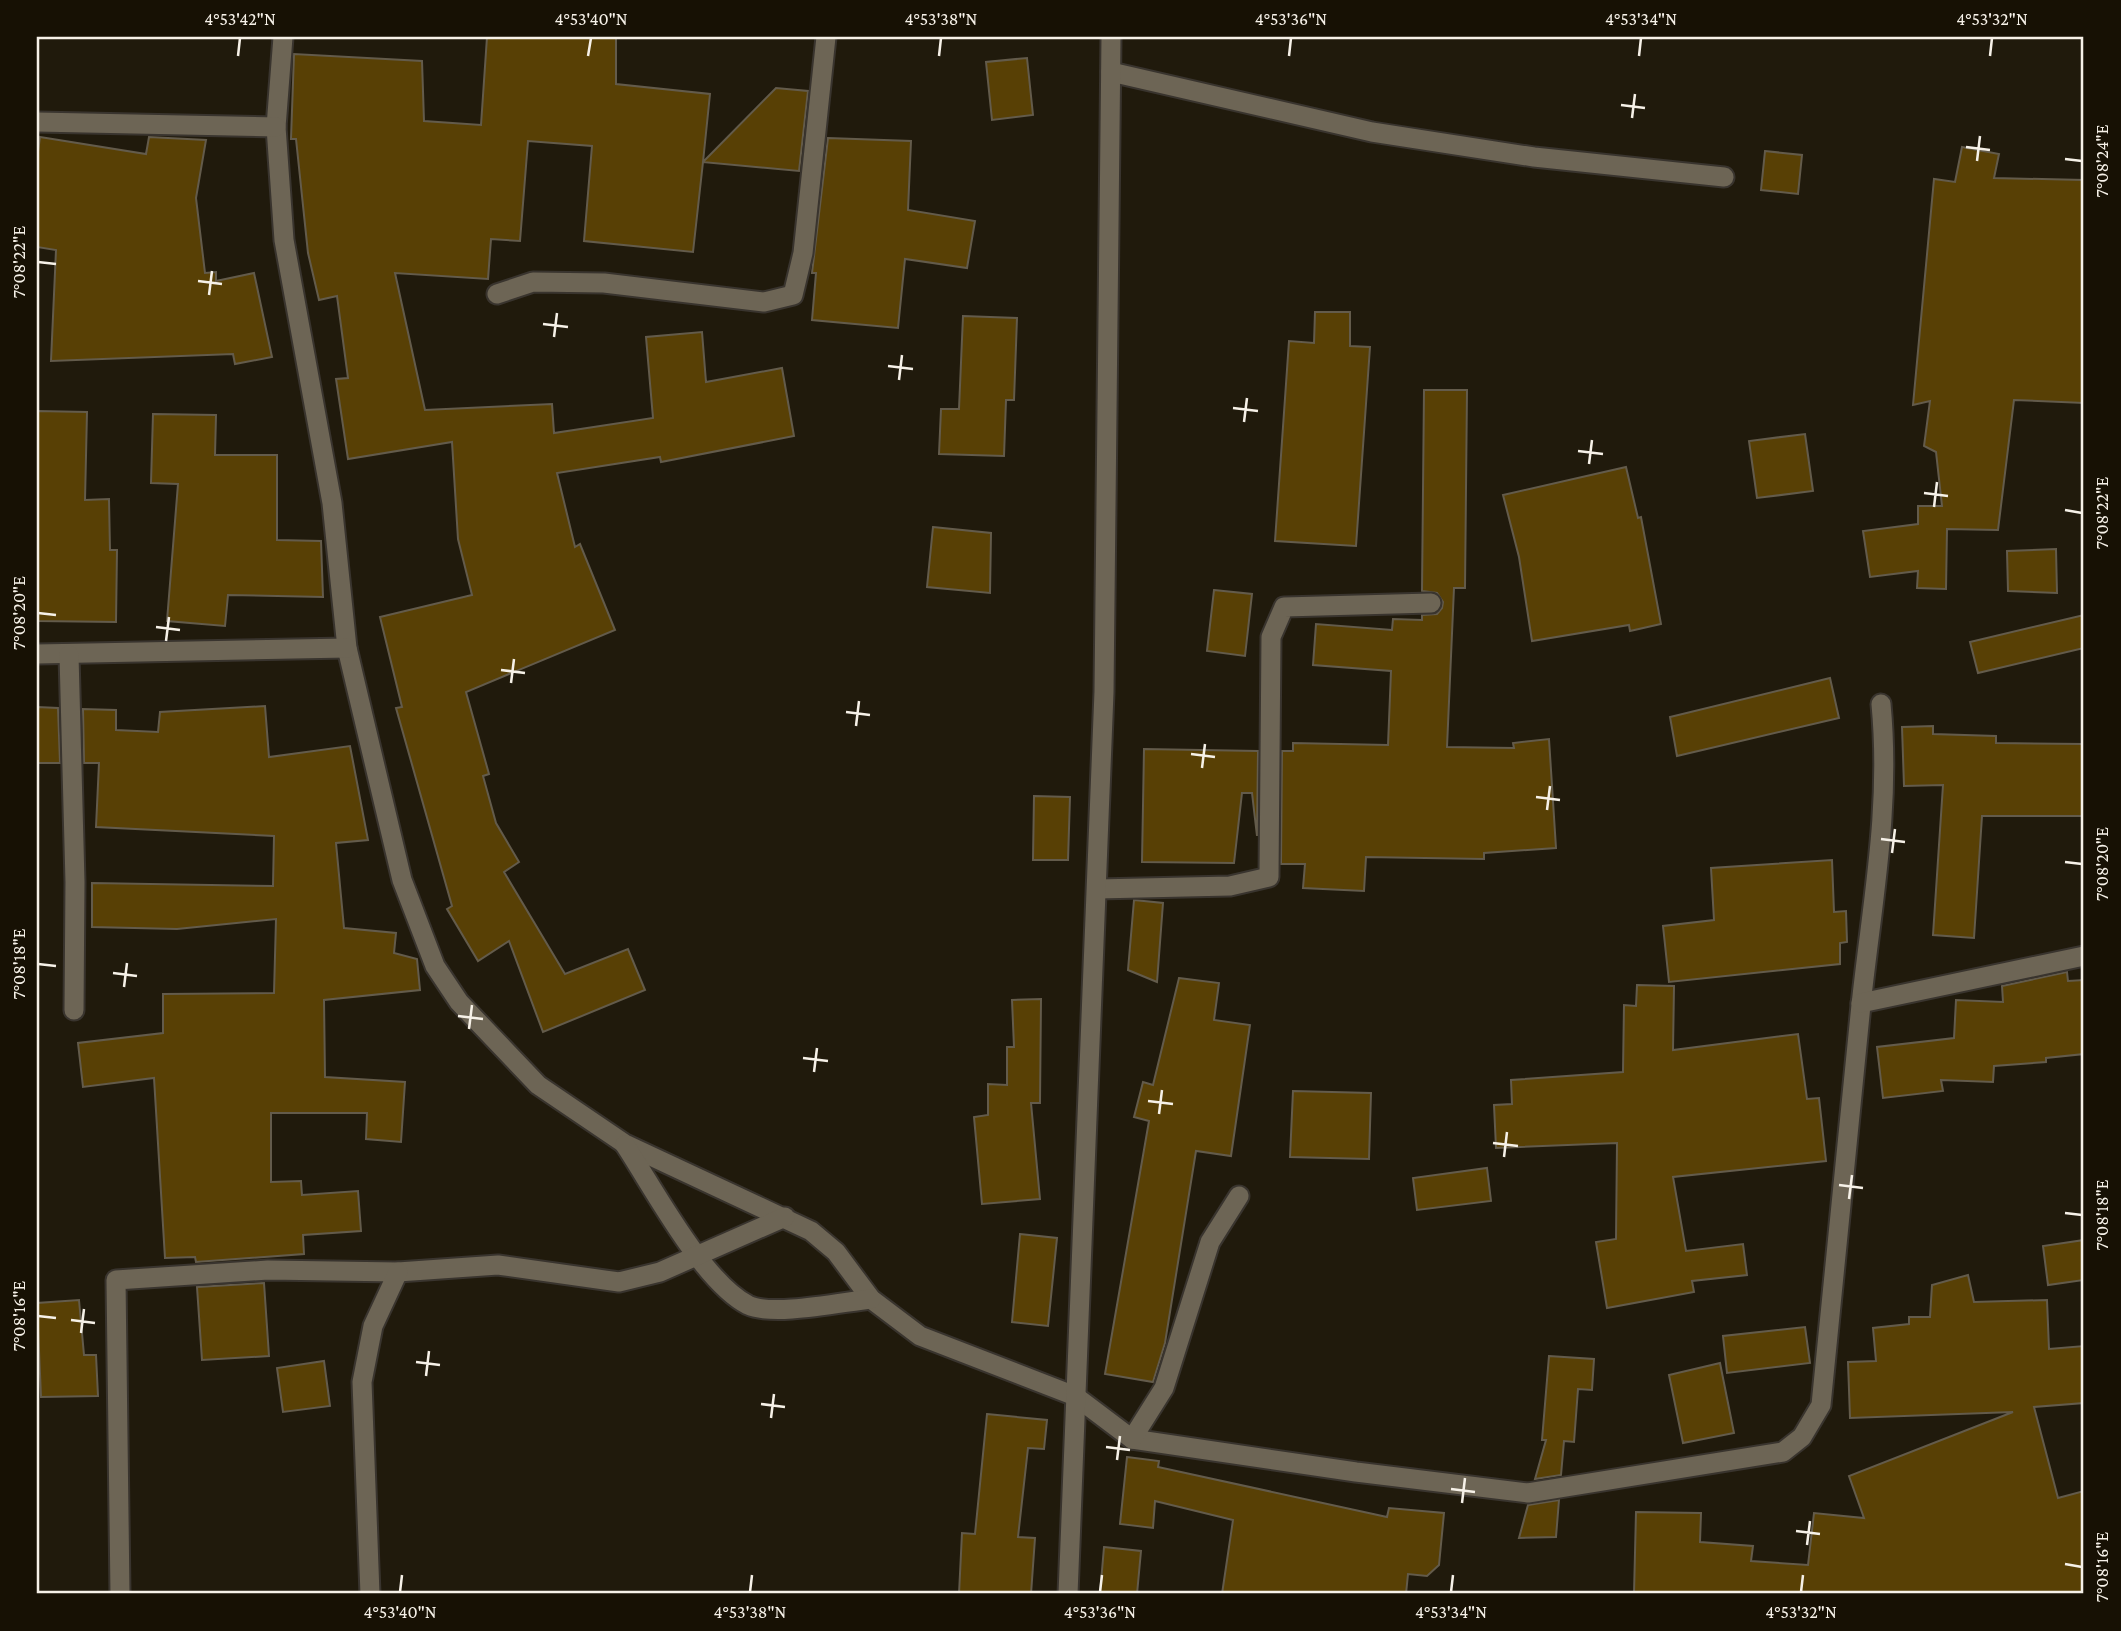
<svg xmlns="http://www.w3.org/2000/svg" width="2121" height="1631" viewBox="0 0 2121 1631" font-family="'Crimson Pro',serif">
<rect width="100%" height="100%" fill="#201a0c"/>
<g fill="#584005" stroke="#635b4b" stroke-width="2">
<polygon points="487,37 616,37 616,84 710,94 703,162 776,88 808,91 799,171 703,162 693,252 584,241 592,146 528,141 520,241 491,239 488,279 395,273 425,410 552,404 554,433 653,418 646,337 702,332 706,382 782,368 794,436 661,462 660,457 557,473 575,547 580,544 615,630 466,692 489,774 483,776 496,823 519,862 504,872 565,974 628,949 645,990 543,1032 509,941 478,961 447,909 452,906 396,708 402,707 380,617 472,595 458,539 452,442 348,459 336,379 348,378 337,296 319,300 308,253 296,139 291,139 294,54 422,61 424,121 481,125"/>
<polygon points="1027,58 1033,115 992,120 986,62"/>
<polygon points="40,137 146,154 149,137 206,140 196,198 205,273 216,272 216,281 254,273 272,357 235,364 233,354 51,361 56,250 37,247 37,159"/>
<polygon points="828,138 911,141 908,210 975,221 967,268 905,259 898,328 812,320 816,273 812,273"/>
<polygon points="1962,147 1999,154 1994,178 2084,180 2084,403 2014,400 1998,530 1947,529 1946,589 1917,588 1918,571 1870,577 1863,531 1918,524 1918,506 1942,506 1936,452 1924,446 1930,401 1913,405 1934,179 1955,182"/>
<polygon points="1765,151 1802,155 1798,194 1761,190"/>
<polygon points="1315,312 1350,312 1350,346 1370,347 1356,546 1275,541 1289,341 1314,343"/>
<polygon points="963,316 1017,318 1014,400 1006,400 1004,456 939,454 941,409 959,409"/>
<polygon points="1424,390 1467,390 1465,588 1454,588 1447,747 1514,748 1513,743 1549,739 1556,848 1484,853 1484,859 1366,857 1364,891 1303,888 1305,864 1281,864 1282,751 1293,751 1293,743 1388,745 1391,671 1313,665 1316,624 1392,630 1393,619 1422,620 1422,615 1437,614 1442,608 1443,602 1437,593 1422,591"/>
<polygon points="37,411 87,412 85,500 109,499 110,550 117,550 116,622 37,621"/>
<polygon points="153,414 216,415 215,455 277,455 277,540 321,541 323,597 228,595 225,626 167,621 178,484 151,483"/>
<polygon points="1805,434 1813,491 1757,498 1749,441"/>
<polygon points="1626,467 1638,518 1641,517 1661,624 1630,631 1629,625 1532,641 1519,557 1503,495"/>
<polygon points="933,527 991,533 990,593 927,587"/>
<polygon points="2056,549 2057,593 2008,591 2007,551"/>
<polygon points="1214,590 1252,594 1245,656 1207,651"/>
<polygon points="2084,615 2084,648 1978,673 1970,642"/>
<polygon points="1830,678 1839,718 1677,756 1670,717"/>
<polygon points="265,706 269,757 350,746 368,840 336,843 344,928 396,933 394,953 417,959 420,990 324,1000 325,1077 405,1082 401,1142 366,1139 367,1113 271,1113 271,1182 301,1181 302,1195 358,1191 361,1231 303,1235 304,1254 196,1262 195,1257 165,1258 154,1078 83,1087 78,1043 163,1033 163,994 274,993 276,919 177,929 92,927 92,883 273,886 274,836 96,827 99,763 84,763 83,709 116,710 116,730 158,732 160,712"/>
<polygon points="37,707 58,708 60,763 37,763"/>
<polygon points="1933,726 1933,734 1996,736 1996,743 2084,744 2084,816 1982,816 1974,938 1933,935 1943,785 1904,786 1902,727"/>
<polygon points="1144,749 1258,751 1257,836 1252,793 1242,793 1234,863 1142,862"/>
<polygon points="1034,796 1070,797 1068,860 1033,860"/>
<polygon points="1832,860 1834,912 1846,911 1847,942 1840,943 1840,964 1669,982 1663,926 1714,920 1711,868"/>
<polygon points="1134,900 1163,903 1157,982 1128,970"/>
<polygon points="2067,972 2068,981 2084,980 2084,1054 2046,1058 2046,1062 1994,1066 1993,1082 1941,1080 1943,1091 1883,1098 1877,1047 1954,1038 1956,1000 2003,1002 2002,986"/>
<polygon points="1179,978 1219,983 1214,1020 1250,1025 1231,1156 1196,1151 1165,1343 1153,1382 1105,1374 1149,1121 1134,1117 1143,1082 1153,1085"/>
<polygon points="1637,985 1674,986 1673,1050 1798,1034 1807,1099 1819,1098 1826,1161 1673,1177 1686,1251 1743,1244 1747,1275 1692,1281 1694,1292 1607,1308 1596,1242 1616,1239 1617,1143 1496,1148 1494,1105 1512,1104 1511,1080 1623,1072 1624,1005 1636,1006"/>
<polygon points="1041,999 1040,1103 1031,1103 1040,1199 982,1204 974,1117 988,1115 988,1084 1007,1085 1007,1047 1014,1047 1012,1000"/>
<polygon points="1293,1091 1371,1093 1369,1159 1290,1157"/>
<polygon points="1487,1168 1491,1201 1417,1210 1413,1178"/>
<polygon points="1020,1234 1057,1238 1048,1326 1012,1322"/>
<polygon points="2084,1240 2084,1280 2048,1285 2043,1246"/>
<polygon points="1968,1275 1974,1302 2047,1300 2049,1349 2084,1346 2084,1403 2034,1407 2058,1498 2084,1491 2084,1594 1634,1594 1636,1512 1701,1513 1700,1542 1753,1546 1751,1561 1808,1565 1814,1513 1864,1518 1849,1476 2013,1412 1850,1418 1848,1362 1876,1361 1873,1328 1909,1324 1909,1317 1930,1317 1932,1285"/>
<polygon points="264,1283 269,1356 202,1360 197,1287"/>
<polygon points="79,1300 84,1355 96,1355 98,1396 41,1397 37,1303"/>
<polygon points="1805,1327 1810,1363 1727,1373 1723,1336"/>
<polygon points="1549,1356 1594,1359 1592,1390 1578,1389 1574,1442 1564,1441 1561,1475 1535,1479 1546,1440 1542,1440"/>
<polygon points="324,1361 330,1406 283,1412 277,1368"/>
<polygon points="1720,1363 1734,1433 1683,1443 1669,1375"/>
<polygon points="987,1414 1047,1420 1044,1449 1028,1448 1018,1537 1035,1538 1031,1594 959,1594 962,1533 975,1534"/>
<polygon points="1127,1457 1159,1461 1158,1467 1387,1517 1389,1508 1444,1513 1439,1565 1427,1576 1408,1574 1406,1594 1222,1594 1233,1520 1155,1501 1153,1528 1120,1524"/>
<polygon points="1559,1500 1556,1537 1519,1538 1528,1505"/>
<polygon points="1104,1547 1141,1551 1137,1594 1100,1594"/>
</g>
<g fill="none" stroke-linecap="round" stroke-linejoin="round">
<g stroke="#39342e" stroke-width="23">
<g id="minor">
<path d="M 283,37 L 276,127 L 284,240 L 332,503 L 347,648 L 402,880 L 435,966 L 459,1002 L 538,1085 L 625,1144 L 811,1231 L 836,1252 L 871,1299 L 920,1336 L 1075,1396 L 1132,1439 L 1356,1472 L 1528,1493 L 1783,1452 L 1802,1437 L 1821,1405 C 1835,1272 1847,1138 1861,1005 C 1872,902 1891,809 1881,704"/>
<polyline points="1111,72 1372,132 1534,157 1724,177"/>
<polyline points="37,122 276,127"/>
<polyline points="497,294 533,282 604,283 764,302 793,295 803,253 826,37"/>
<polyline points="37,654 347,648"/>
<polyline points="69,655 75,882 74,1010"/>
<polyline points="1097,889 1230,886 1269,877 1271,637 1284,607 1431,603"/>
<polyline points="1861,1003 2084,956"/>
<path d="M 625,1145 C 654,1189 703,1282 748,1305 C 773,1317 842,1302 871,1299"/>
<polyline points="1132,1439 1164,1388 1210,1242 1239,1196"/>
<polyline points="120,1594 116,1280 268,1270 398,1272 498,1265 619,1282 660,1272 785,1217"/>
<polyline points="370,1594 362,1382 373,1326 398,1272"/>
<polyline points="1068,1594 1104,692 1111,37"/>
</g>
</g>
<use href="#minor" stroke="#6d6555" stroke-width="19"/>
</g>
<path fill="none" stroke="#f6f1e8" stroke-width="2.5" d="M 238,56 L 240,38M 588,56 L 591,38M 939,56 L 941,38M 1289,56 L 1291,38M 1639,56 L 1641,38M 1990,56 L 1992,38M 1621,105 L 1645,108M 1632,118 L 1635,94M 1966,147 L 1990,150M 2065,159 L 2082,161M 1977,161 L 1980,136M 38,262 L 56,264M 198,281 L 222,284M 209,295 L 212,271M 543,324 L 568,327M 554,337 L 557,313M 888,366 L 913,369M 899,380 L 902,355M 1233,408 L 1258,411M 1244,422 L 1247,398M 1578,451 L 1603,454M 1589,464 L 1592,440M 1924,493 L 1948,496M 1934,507 L 1937,482M 2065,510 L 2082,513M 38,613 L 56,615M 156,627 L 180,630M 166,641 L 169,617M 501,670 L 525,673M 511,683 L 514,659M 846,712 L 870,715M 856,726 L 859,701M 1191,754 L 1215,757M 1202,768 L 1205,744M 1536,797 L 1560,800M 1547,810 L 1550,786M 1881,839 L 1905,842M 1892,853 L 1895,829M 2065,862 L 2082,864M 38,964 L 56,966M 113,973 L 137,976M 124,987 L 127,963M 458,1016 L 483,1019M 469,1029 L 472,1005M 803,1058 L 828,1061M 814,1072 L 817,1048M 1148,1101 L 1173,1104M 1159,1114 L 1162,1090M 1493,1143 L 1518,1146M 1504,1157 L 1507,1132M 1839,1185 L 1863,1188M 1849,1199 L 1852,1175M 2065,1213 L 2082,1215M 38,1316 L 56,1318M 71,1320 L 95,1323M 81,1333 L 84,1309M 416,1362 L 440,1365M 426,1376 L 429,1351M 761,1404 L 785,1407M 771,1418 L 774,1394M 1106,1447 L 1130,1450M 1117,1460 L 1120,1436M 1451,1489 L 1475,1492M 1462,1503 L 1465,1478M 1796,1531 L 1820,1534M 1807,1545 L 1810,1521M 2065,1564 L 2082,1567M 400,1592 L 402,1575M 750,1592 L 752,1575M 1100,1592 L 1102,1575M 1451,1592 L 1453,1575M 1801,1592 L 1803,1575"/>
<rect width="2121" height="1631" fill="none" stroke="#171104" stroke-width="77"/>
<rect x="38" y="38" width="2044" height="1554" fill="none" stroke="#f6f1e8" stroke-width="2.5"/>
<g font-size="18" text-anchor="middle" fill="#f6f1e8">
<text x="240" y="25">4°53'42"N</text>
<text x="591" y="25">4°53'40"N</text>
<text x="941" y="25">4°53'38"N</text>
<text x="1291" y="25">4°53'36"N</text>
<text x="1641" y="25">4°53'34"N</text>
<text x="1992" y="25">4°53'32"N</text>
<text transform="translate(2102 161) rotate(-90)" y="6">7°08'24"E</text>
<text transform="translate(19 262) rotate(-90)" y="6">7°08'22"E</text>
<text transform="translate(2102 513) rotate(-90)" y="6">7°08'22"E</text>
<text transform="translate(19 613) rotate(-90)" y="6">7°08'20"E</text>
<text transform="translate(2102 864) rotate(-90)" y="6">7°08'20"E</text>
<text transform="translate(19 964) rotate(-90)" y="6">7°08'18"E</text>
<text transform="translate(2102 1215) rotate(-90)" y="6">7°08'18"E</text>
<text transform="translate(19 1316) rotate(-90)" y="6">7°08'16"E</text>
<text transform="translate(2102 1567) rotate(-90)" y="6">7°08'16"E</text>
<text x="400" y="1618">4°53'40"N</text>
<text x="750" y="1618">4°53'38"N</text>
<text x="1100" y="1618">4°53'36"N</text>
<text x="1451" y="1618">4°53'34"N</text>
<text x="1801" y="1618">4°53'32"N</text>
</g>
</svg>
